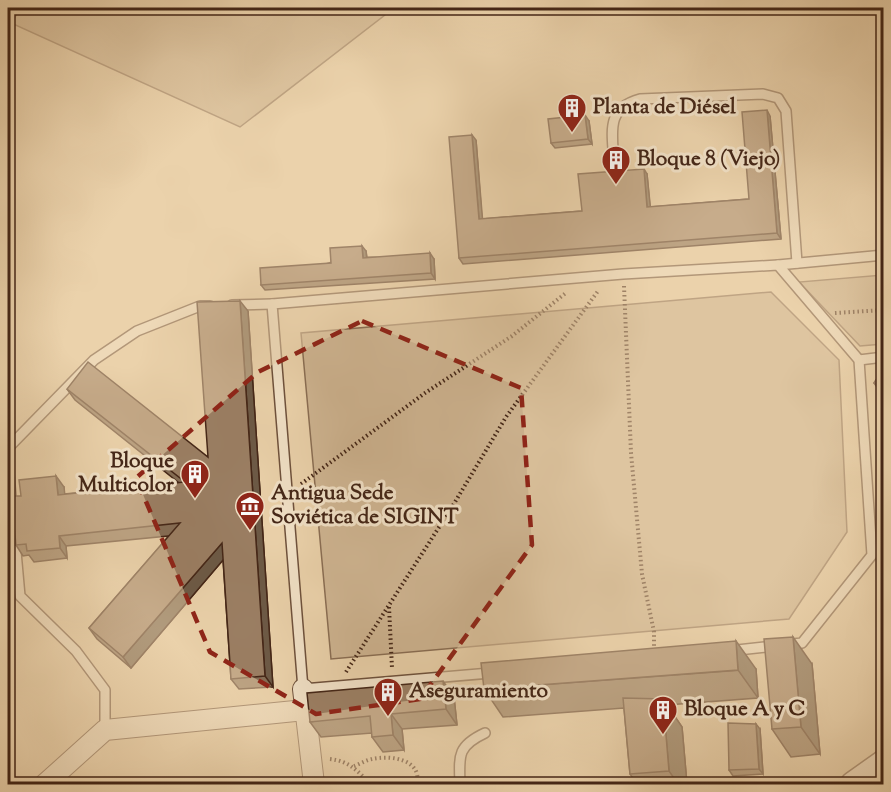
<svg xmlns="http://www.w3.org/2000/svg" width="891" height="792" viewBox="0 0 891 792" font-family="'Sorts Mill Goudy',serif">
<rect width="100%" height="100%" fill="#ebd2ab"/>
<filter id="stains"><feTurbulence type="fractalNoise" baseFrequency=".00333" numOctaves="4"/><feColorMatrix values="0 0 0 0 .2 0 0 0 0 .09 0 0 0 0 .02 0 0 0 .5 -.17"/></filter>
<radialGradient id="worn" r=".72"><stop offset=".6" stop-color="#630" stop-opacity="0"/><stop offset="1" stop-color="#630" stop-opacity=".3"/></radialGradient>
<g fill="#cfb592" stroke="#8a6e54" stroke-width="1.5">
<polygon points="21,8 394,8 240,127 11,23"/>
<polygon points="883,275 883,344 860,346 799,282"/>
<polygon points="771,292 839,360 847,532 789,619 331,659 301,333"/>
</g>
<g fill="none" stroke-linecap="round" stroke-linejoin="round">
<g stroke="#6e513c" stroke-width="12">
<g id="service">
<path d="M 614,165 C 613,134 604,109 640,99 L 763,94 L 778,98 L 786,111 L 797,263"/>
<polygon points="778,265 859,360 872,555 802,643 655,659 303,689 272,304 623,274"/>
<polyline points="778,265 884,255"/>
<polyline points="232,305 272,304"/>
<polyline points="859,360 884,357"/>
<polyline points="8,448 94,360 137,331 200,306 210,306"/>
<polyline points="8,463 20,596 76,651 105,690 105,730"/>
<path d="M 460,784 C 459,756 457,746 485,733"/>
</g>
</g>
<g stroke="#6e513c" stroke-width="22">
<g id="minor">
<polyline points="303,689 314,784"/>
<polyline points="45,784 105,730 305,710"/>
</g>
</g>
<g stroke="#6e513c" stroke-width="27">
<polyline id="tertiary" points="853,784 884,762"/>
</g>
<g stroke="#442617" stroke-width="4" stroke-dasharray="1.5 3" stroke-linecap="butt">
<polyline points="624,286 631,453 642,574 654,632 654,646"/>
<polyline points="835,313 884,310"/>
<polyline points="301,484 425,393 512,336 567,292"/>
<polyline points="389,607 392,668"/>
<polyline points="346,672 452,507 506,417 598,291"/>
<path d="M 330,759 C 349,761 358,771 370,784"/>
<path d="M 354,766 C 360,764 366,760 372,759 C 391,755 422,759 417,784"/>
</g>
<use href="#service" stroke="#f2e2c8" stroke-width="9"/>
<use href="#minor" stroke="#f2e2c8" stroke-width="20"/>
<use href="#tertiary" stroke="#f2e2c8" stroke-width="24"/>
</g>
<g fill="#856d56" stroke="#442617" stroke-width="1.5">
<polygon points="770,116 781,239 463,264 459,258 476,140 482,219 582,211 647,174 650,207 749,199"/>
<polygon points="589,121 592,144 555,148 551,143"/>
<polygon points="366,251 367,257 434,259 435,279 265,290 261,285"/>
<polygon points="248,311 273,687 239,689 231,679 223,560 131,668 97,639 89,628 169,536 66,546 67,558 34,562 29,555 23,556 16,545 21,496 64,487 64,494 179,483 75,400 67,389 208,457"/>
<polygon points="884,368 884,397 874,383"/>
<polygon points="812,664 820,754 791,757 772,729"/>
<polygon points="756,669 758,698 667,705 682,727 687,784 637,784 630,774 624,708 503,717 484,689"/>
<polygon points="454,697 457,725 402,729 404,750 383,752 372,737 372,733 321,737 310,722"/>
<polygon points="760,729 763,774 733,776 729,770"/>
</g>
<g fill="#6c5946" stroke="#442617" stroke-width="1.5">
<polygon points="767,110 770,116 781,239 777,233"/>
<polygon points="585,115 589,121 592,144 588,139"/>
<polygon points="472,135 476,140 483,225 479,219"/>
<polygon points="644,169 647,174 651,213 647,207"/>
<polygon points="362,246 366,251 367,263 363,258"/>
<polygon points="430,253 434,259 435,279 431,273"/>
<polygon points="240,301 248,311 273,687 265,676"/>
<polygon points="56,476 64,487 66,506 58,495"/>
<polygon points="8,533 10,557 8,554"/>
<polygon points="59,536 66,546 67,558 60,548"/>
<polygon points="222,543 229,553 131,668 123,657"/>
<polygon points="793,637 812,664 820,754 801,727"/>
<polygon points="736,641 756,669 758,698 738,670"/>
<polygon points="443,681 454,697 457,725 446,709"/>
<polygon points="663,699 682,727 687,784 678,784 669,771"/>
<polygon points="391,714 402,729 404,750 393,735"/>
<polygon points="756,724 760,729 763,774 759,769"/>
</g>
<g fill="#9b7f64" stroke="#442617" stroke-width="1.5">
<polygon points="767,110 777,233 459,258 449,137 472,135 479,219 582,211 578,174 644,169 647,207 749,199 742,112"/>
<polygon points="585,115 588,139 551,143 548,119"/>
<polygon points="362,246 363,258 430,253 431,273 261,285 260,268 331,263 330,248"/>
<polygon points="240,301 265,676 231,679 222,543 123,657 89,628 180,523 59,536 60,548 27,551 26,544 16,545 11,496 21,496 19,480 56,476 58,495 185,482 67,389 88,362 208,457 197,302"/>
<polygon points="884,368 884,389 874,383"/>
<polygon points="793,637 801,727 772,729 764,639"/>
<polygon points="736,641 738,670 484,689 481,663"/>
<polygon points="443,681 446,709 391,714 393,735 372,737 370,716 310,722 307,693"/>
<polygon points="623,698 663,699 669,771 630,774"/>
<polygon points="728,723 756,724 759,769 729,770"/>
</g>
<path d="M0 0H891V792H0ZM 362,321 L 521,388 L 532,545 L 420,699 L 316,714 L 210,652 L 136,478 L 258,372 Z" fill="#ebd2ab" fill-opacity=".55" fill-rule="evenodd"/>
<path fill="none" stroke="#8f2418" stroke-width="4.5" stroke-dasharray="12 8" stroke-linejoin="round" d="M 362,321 L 521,388 L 532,545 L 420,699 L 316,714 L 210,652 L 136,478 L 258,372 Z"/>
<defs>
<g id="building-pin" transform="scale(1.5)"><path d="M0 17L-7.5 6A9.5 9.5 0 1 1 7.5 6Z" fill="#8f2418" stroke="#f2e2c8"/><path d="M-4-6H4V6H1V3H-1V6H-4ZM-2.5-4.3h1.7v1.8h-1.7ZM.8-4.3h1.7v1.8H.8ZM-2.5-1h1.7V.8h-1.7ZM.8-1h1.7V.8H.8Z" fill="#fff"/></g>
<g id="museum-pin" transform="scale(1.5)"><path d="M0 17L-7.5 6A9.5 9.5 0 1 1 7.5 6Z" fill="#8f2418" stroke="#f2e2c8"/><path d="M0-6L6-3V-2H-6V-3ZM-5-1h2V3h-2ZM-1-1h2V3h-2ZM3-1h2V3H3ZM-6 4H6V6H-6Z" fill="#fff"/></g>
</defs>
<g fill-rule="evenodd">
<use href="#building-pin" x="572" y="108"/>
<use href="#building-pin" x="616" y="160"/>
<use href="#building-pin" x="195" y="474"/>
<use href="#museum-pin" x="250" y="506"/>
<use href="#building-pin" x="388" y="692"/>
<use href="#building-pin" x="663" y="710"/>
</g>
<g text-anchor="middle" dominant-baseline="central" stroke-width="6" stroke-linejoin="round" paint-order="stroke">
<g font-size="21" font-weight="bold" fill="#442617" stroke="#f2e2c8" text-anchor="start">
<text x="593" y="108">Planta de Diésel</text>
<text x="637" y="160">Bloque 8 (Viejo)</text>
<text x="174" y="462" text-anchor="end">Bloque<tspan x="174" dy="24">Multicolor</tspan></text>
<text x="271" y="494">Antigua Sede<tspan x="271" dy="24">Soviética de SIGINT</tspan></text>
<text x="409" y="692">Aseguramiento</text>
<text x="684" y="710">Bloque A y C</text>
</g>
</g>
<rect width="891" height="792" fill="none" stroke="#ebd2ab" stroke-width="30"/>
<rect x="9" y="9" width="873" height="774" fill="none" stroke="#442617" stroke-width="3"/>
<rect x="15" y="15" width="861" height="762" fill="none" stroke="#442617" stroke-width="1.5"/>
<rect width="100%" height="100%" filter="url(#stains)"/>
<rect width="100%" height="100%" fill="url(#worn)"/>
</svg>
